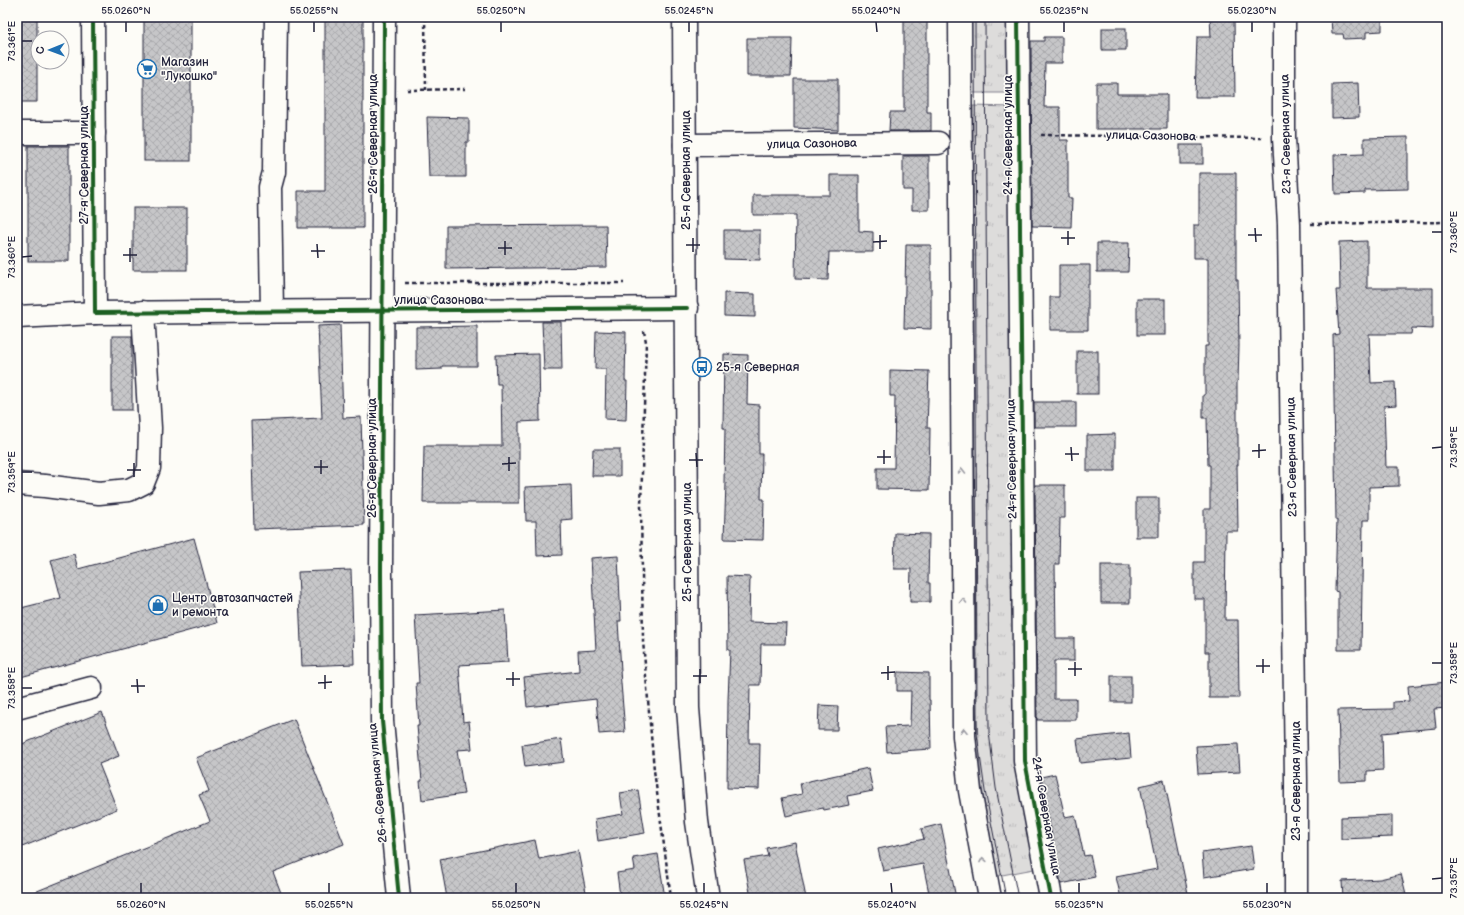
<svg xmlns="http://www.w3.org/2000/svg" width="1464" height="915" viewBox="0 0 1464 915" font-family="'Balsamiq Sans',sans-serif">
<defs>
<pattern id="grass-tufts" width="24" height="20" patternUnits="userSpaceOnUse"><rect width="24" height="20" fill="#dddcdb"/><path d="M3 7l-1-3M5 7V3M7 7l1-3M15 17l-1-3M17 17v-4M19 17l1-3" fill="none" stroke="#bdbcbd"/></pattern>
<pattern id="building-cross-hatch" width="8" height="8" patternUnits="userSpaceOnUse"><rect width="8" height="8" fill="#c6c6c8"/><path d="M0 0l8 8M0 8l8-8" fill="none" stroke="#aaaaad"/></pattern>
</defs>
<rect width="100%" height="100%" fill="#fdfcf7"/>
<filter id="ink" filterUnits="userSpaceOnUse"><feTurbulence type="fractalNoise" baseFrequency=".025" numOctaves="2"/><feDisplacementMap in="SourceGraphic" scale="8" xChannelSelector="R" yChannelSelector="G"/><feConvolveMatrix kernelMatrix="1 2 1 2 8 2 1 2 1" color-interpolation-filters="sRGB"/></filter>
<g filter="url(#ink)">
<g fill="url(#grass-tufts)" stroke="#807f8b">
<rect x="966" y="17" width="42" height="76"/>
<polygon points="973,106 1013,107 1039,868 997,876 981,782 976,708"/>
</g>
<g fill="url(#building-cross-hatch)" stroke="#22223b">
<polygon points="17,17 37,17 37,102 18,102"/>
<rect x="144" y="17" width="47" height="144"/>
<polygon points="325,17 363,17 363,228 298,228 298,191 325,191"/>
<polygon points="904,17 927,17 927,112 931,112 931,131 889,131 890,112 904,112"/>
<polygon points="1210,17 1234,17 1235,97 1195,97 1197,37 1211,37"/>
<polygon points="1331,17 1382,17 1382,31 1366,32 1366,38 1344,39 1343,34 1332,34"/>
<rect x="1102" y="28" width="24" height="22"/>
<polygon points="1044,37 1062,37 1062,63 1045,63 1044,107 1060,107 1060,140 1068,140 1068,198 1072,198 1071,227 1032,226 1031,41 1044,41"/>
<polygon points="747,38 792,38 791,76 747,76"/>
<polygon points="794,79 838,79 838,130 794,128"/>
<polygon points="1096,83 1117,83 1117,94 1167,94 1167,129 1096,129"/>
<polygon points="1358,83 1359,117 1332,118 1332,84"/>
<polygon points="427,117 469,118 469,142 466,142 466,177 429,177"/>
<polygon points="1408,137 1408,189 1365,190 1365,193 1335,194 1334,155 1364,154 1364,138"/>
<rect x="1180" y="145" width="23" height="19"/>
<rect x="28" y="146" width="41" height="115"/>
<polygon points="903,156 929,156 929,210 912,210 912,190 903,190"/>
<polygon points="1199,173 1236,173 1236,280 1238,280 1239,346 1238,381 1237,381 1237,434 1238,434 1238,465 1237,465 1238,531 1226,531 1225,620 1238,620 1239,698 1209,698 1209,652 1205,652 1205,599 1194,599 1194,562 1204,562 1204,509 1210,509 1210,465 1208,465 1207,418 1203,418 1203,395 1205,395 1205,346 1208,346 1208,258 1194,258 1194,225 1199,225"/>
<polygon points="830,175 859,175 859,231 873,232 873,252 829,252 828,280 795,279 796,215 753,215 753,195 830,195"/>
<rect x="133" y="208" width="54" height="62"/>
<polygon points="606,225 607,267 446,269 446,226"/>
<polygon points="724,230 760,230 760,260 724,259"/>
<polygon points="1367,241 1367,288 1433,288 1433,329 1412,328 1411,334 1369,334 1371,383 1395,382 1396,405 1384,406 1386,467 1399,467 1399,486 1369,487 1369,520 1363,520 1361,650 1338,650 1338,592 1335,591 1337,520 1336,520 1333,335 1339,334 1336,290 1340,290 1339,242"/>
<polygon points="1097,243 1129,243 1128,272 1097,272"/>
<polygon points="906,245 931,245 931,329 904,328"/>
<polygon points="1059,265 1090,265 1090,284 1088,284 1088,330 1050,330 1050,297 1059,297"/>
<polygon points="724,293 755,294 755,317 724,316"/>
<rect x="1137" y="299" width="28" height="36"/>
<polygon points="542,322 561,322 562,370 544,370"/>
<polygon points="340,325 343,418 361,417 364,525 254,529 251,421 322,418 318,326"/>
<polygon points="477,326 477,366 442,366 442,369 416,370 416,327"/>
<polygon points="596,331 626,332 625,381 627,381 626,420 605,419 606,369 595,369"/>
<rect x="112" y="336" width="20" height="74"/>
<rect x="1077" y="351" width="21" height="43"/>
<polygon points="539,354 540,421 519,422 519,503 423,503 424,446 502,446 501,384 497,384 496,355"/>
<polygon points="724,354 748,355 747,404 759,405 759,454 762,454 761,499 764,499 763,540 724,539 726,483 724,483 725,428 723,428"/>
<polygon points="890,370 929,371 927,428 930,428 929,490 877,489 877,468 894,468 895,396 890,396"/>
<rect x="1034" y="402" width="42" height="25"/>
<polygon points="1115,434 1115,471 1087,471 1087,435"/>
<polygon points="593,449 620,449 620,476 592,476"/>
<polygon points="571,485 572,519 561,520 562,555 537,556 536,521 526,521 525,487"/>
<polygon points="1035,485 1065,485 1065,518 1060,518 1059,564 1055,564 1056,638 1074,638 1074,661 1054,661 1054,699 1076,699 1076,720 1037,720"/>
<rect x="1136" y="498" width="23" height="39"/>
<polygon points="895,533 929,534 928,583 930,583 930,602 910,602 911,569 894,569"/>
<polygon points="194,538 217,623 17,678 17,609 61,598 51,560 74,554 78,569"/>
<polygon points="618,556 621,621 618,621 621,671 620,671 625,732 599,734 596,699 527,707 524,677 579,671 578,651 596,650 591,558"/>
<rect x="1101" y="565" width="29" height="38"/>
<polygon points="351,570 354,664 302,666 298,572"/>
<polygon points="727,576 750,577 749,622 786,623 785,644 761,644 760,685 750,685 749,743 760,743 759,789 727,788 728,700 730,650 728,650"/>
<polygon points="505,610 508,662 459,665 463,722 469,721 472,749 457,750 464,794 422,800 420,781 422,781 417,726 419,726 416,683 419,683 415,615"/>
<polygon points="897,672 929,673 929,700 930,700 931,749 887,752 885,727 910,726 911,691 897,691"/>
<rect x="1111" y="676" width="20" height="26"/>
<polygon points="1447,682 1447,708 1434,709 1436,728 1382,733 1383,770 1367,771 1367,781 1340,782 1338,710 1393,709 1393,702 1409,701 1408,686"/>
<polygon points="819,705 838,706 837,730 818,730"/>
<polygon points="102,712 119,756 99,764 117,809 17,849 17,746"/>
<polygon points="294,719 344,844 273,872 283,898 20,898 210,821 199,795 209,791 196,758"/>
<polygon points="1129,733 1131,758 1080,763 1077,739"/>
<polygon points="561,739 564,762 525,767 522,745"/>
<polygon points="1238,744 1240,772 1198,774 1196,746"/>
<polygon points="868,768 873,791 847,796 849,805 824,810 823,808 786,816 782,798 802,794 800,783"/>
<polygon points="1055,774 1065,817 1075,815 1084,856 1090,855 1095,877 1061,884 1041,777"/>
<polygon points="1164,780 1189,898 1121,898 1116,877 1157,869 1140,786"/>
<polygon points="638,790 645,833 598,841 595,819 623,814 620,793"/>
<polygon points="1392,815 1392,837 1341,839 1341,817"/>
<polygon points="941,824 956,898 930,898 923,864 883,871 878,849 924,839 921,829"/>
<polygon points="535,840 539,859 578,851 586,892 556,898 447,898 440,859"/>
<polygon points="795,842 806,898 751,898 744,860 768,856 766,848"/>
<polygon points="1251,846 1254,869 1204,877 1202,853"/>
<polygon points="658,854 665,898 640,898 639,893 620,896 617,873 635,870 633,858"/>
<polygon points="1401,874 1407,898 1343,898 1342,881 1380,879"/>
</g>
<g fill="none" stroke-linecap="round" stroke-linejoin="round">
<g stroke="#22223b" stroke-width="25">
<g id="minor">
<polyline points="93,17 95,313"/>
<polyline points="384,17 381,573 382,721 399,898"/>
<polyline points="1018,17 1025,761 1051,898"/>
<polyline points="1284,17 1284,138 1289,224 1296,781 1296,898"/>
<polyline points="17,133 94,133"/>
<polyline points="685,145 938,143"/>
<polyline points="272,311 270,187 274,172 276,17"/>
<polyline points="17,317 95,313 687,308"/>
<polyline points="17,484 45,486 99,493 129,490 143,483 149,468 150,428 143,312"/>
<polyline points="17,708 91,688"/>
</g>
</g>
<g stroke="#22223b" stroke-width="25">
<g id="major">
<polyline points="684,17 688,708 697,822 708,898"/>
<polyline points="960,17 964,736 970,791 990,898"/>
</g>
</g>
<g stroke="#22223b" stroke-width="2.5" stroke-dasharray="4 3" stroke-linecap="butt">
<polyline points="425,17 426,90"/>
<polyline points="407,90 465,89"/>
<polyline points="1041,135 1262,138"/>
<polyline points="1311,224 1447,222"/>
<polyline points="405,283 624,283"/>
<polyline points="644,331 646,342 641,506 643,641 654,770 671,898"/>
</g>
<use href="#minor" stroke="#fdfcf7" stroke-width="22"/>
<use href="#major" stroke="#fdfcf7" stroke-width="22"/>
<g stroke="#22223b" stroke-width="1">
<polyline points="975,17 977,734 985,791 1006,898"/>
<polyline points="985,17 989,732 996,788 1018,898"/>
</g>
<g stroke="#fdfcf7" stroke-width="6">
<g id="cycleway">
<polyline points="93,17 95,313 687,308"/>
<polyline points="384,17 381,573 382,721 399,898"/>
<polyline points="1018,17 1025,761 1051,898"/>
</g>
</g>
<use href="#cycleway" stroke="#1b5e20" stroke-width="4"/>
</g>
<defs><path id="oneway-chevron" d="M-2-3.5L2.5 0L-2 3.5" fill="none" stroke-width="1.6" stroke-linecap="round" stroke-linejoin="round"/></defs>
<g stroke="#9a9aa2">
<use href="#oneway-chevron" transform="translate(962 471) rotate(-90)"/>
<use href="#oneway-chevron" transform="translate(963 601) rotate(-90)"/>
<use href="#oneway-chevron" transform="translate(964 731) rotate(-91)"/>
<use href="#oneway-chevron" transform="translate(983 860) rotate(-100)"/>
</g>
</g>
<path fill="none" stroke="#22223b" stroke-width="1.5" d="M 126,22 L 126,32M 314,22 L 314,32M 501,22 L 501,32M 689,22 L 689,32M 876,22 L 877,32M 1064,22 L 1064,32M 1252,22 L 1252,32M 22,41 L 32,41M 1255,228 L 1256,242M 1068,231 L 1068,245M 1432,232 L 1442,232M 880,235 L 880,249M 1248,235 L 1262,235M 693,238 L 693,252M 1061,238 L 1075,238M 505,241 L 505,255M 873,242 L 887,241M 317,244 L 318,258M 686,245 L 700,245M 130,248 L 130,262M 498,248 L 512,248M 311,251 L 325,251M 123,255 L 137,255M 22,257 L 32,256M 1259,444 L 1259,458M 1071,447 L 1072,461M 1432,448 L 1442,447M 884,450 L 884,464M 1252,451 L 1266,450M 696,453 L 697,467M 1065,454 L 1079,454M 509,457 L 509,471M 877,457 L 891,457M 321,460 L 321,474M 689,460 L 703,460M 134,463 L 134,477M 502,464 L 516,463M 314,467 L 328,467M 127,470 L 141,470M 22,472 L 32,472M 1263,659 L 1263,673M 1075,662 L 1075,676M 1432,663 L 1442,663M 888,666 L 888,680M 1256,666 L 1270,666M 700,669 L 700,683M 1068,669 L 1082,669M 513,672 L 513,686M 881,673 L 895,672M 325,675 L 325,689M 693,676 L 707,676M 137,679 L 138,693M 506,679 L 520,679M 318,683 L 332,682M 131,686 L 145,686M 22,688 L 32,688M 1432,879 L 1442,878M 141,883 L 141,893M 329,883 L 329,893M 516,883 L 516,893M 704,883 L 704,893M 891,883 L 892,893M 1079,883 L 1079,893M 1267,883 L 1267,893"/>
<defs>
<g id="supermarket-ring" transform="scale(1)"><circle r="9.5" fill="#fdfcf7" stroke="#1f6fb2" stroke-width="1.5"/><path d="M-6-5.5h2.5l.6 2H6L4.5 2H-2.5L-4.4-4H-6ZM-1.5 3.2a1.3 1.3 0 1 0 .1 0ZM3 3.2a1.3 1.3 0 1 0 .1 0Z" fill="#1f6fb2"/></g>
<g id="bus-ring" transform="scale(1)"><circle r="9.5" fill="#fdfcf7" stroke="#1f6fb2" stroke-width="1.5"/><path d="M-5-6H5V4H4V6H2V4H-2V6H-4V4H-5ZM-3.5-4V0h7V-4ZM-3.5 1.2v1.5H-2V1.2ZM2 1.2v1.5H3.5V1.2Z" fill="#1f6fb2"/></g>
<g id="shop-ring" transform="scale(1)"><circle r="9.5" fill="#fdfcf7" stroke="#1f6fb2" stroke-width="1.5"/><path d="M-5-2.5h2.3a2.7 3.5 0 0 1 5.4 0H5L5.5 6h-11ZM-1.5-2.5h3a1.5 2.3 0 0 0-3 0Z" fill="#1f6fb2"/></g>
</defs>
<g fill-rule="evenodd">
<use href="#supermarket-ring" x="147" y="69"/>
<use href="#bus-ring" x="702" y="367"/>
<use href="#shop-ring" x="158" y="605"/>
</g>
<g text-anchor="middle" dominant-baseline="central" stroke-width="3" stroke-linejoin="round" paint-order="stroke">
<g font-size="12" fill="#22223b" stroke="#fdfcf7" text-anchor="start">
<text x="161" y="62">Магазин<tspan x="161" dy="14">"Лукошко"</tspan></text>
<text x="716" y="367">25-я Северная</text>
<text x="172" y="598">Центр автозапчастей<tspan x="172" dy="14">и ремонта</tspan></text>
</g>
<g font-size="12" fill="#22223b" stroke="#fdfcf7">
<text transform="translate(373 134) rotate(-90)">26-я Северная улица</text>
<text transform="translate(1286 134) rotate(-91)">23-я Северная улица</text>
<text transform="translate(1008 135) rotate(-90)">24-я Северная улица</text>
<text transform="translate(1151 136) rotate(1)">улица Сазонова</text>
<text transform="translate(812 144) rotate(-1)">улица Сазонова</text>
<text transform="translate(84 165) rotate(-90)">27-я Северная улица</text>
<text transform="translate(686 170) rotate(-90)">25-я Северная улица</text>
<text x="439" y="300">улица Сазонова</text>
<text transform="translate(1292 457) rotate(-91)">23-я Северная улица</text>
<text transform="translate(372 458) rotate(-90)">26-я Северная улица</text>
<text transform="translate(1012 459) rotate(-91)">24-я Северная улица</text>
<text transform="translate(687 542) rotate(-90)">25-я Северная улица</text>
<text transform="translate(1296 781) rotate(-90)">23-я Северная улица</text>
<text transform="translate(378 783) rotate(-95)">26-я Северная улица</text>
<text transform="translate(1046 816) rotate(80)">24-я Северная улица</text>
</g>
</g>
<rect width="1464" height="915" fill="none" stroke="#fdfcf7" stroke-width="44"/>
<g transform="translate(50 50) rotate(269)"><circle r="19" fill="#fdfcf7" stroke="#a5a5ac"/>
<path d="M0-3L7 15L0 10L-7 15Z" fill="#1f6fb2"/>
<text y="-6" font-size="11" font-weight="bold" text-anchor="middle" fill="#22223b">С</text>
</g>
<rect x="22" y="22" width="1420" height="871" fill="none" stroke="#22223b" stroke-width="1.5"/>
<g font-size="10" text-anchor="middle" fill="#22223b">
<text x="126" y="14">55.0260°N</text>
<text x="314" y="14">55.0255°N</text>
<text x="501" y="14">55.0250°N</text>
<text x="689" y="14">55.0245°N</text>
<text x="876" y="14">55.0240°N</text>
<text x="1064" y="14">55.0235°N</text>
<text x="1252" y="14">55.0230°N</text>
<text transform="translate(11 41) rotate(-90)" y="4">73.361°E</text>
<text transform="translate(1453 232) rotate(-90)" y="4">73.360°E</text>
<text transform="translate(11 257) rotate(-90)" y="4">73.360°E</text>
<text transform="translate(1453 447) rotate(-90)" y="4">73.359°E</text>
<text transform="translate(11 472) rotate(-90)" y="4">73.359°E</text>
<text transform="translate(1453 663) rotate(-90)" y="4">73.358°E</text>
<text transform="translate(11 688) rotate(-90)" y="4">73.358°E</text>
<text transform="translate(1453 878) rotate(-90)" y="4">73.357°E</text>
<text x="141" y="908">55.0260°N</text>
<text x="329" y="908">55.0255°N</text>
<text x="516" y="908">55.0250°N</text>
<text x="704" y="908">55.0245°N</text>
<text x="892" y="908">55.0240°N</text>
<text x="1079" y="908">55.0235°N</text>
<text x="1267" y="908">55.0230°N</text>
</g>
</svg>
